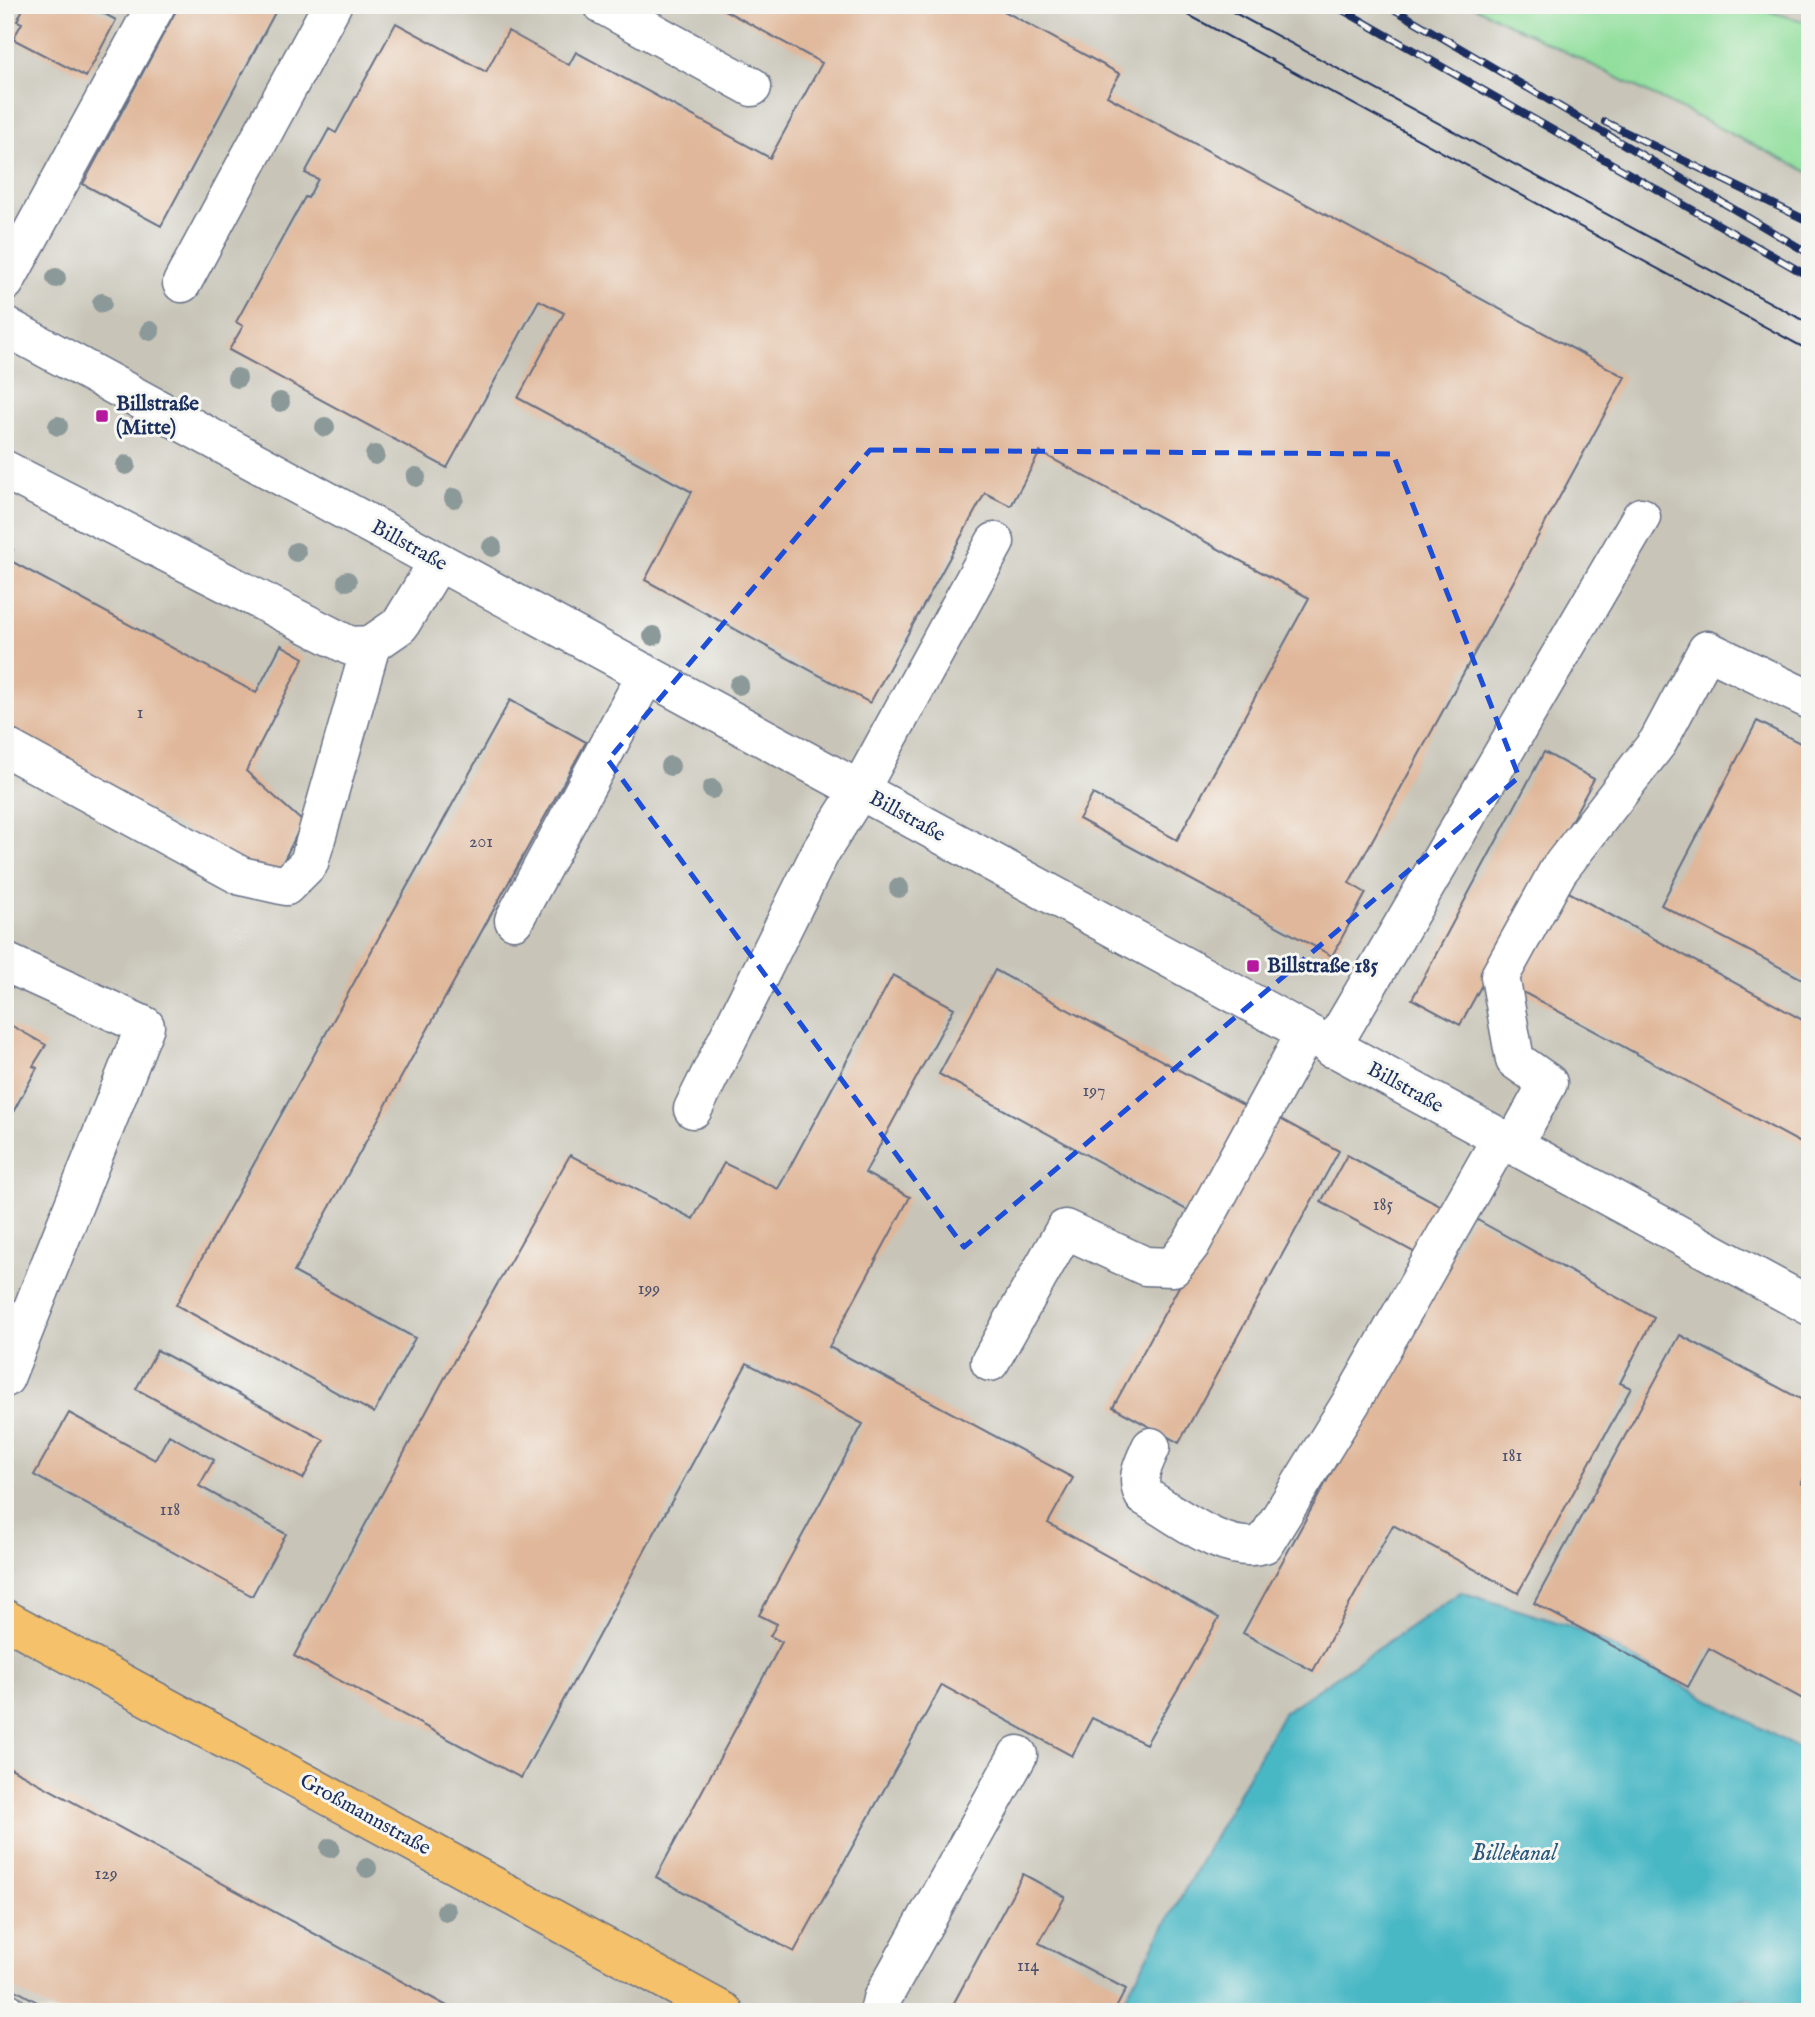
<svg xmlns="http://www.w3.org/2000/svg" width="1815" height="2017" viewBox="0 0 1815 2017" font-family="'IM FELL English',serif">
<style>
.industrial{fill:#c8c4b8}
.green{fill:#92df9d;stroke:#56877e;stroke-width:2}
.water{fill:#4ab8c5;stroke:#327492;stroke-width:2}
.building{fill:#e0b79a}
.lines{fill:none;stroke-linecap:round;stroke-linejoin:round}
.minor-casing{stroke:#666f85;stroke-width:41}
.major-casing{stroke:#666f85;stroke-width:41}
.minor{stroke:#fff;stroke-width:38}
.major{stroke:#f5c16b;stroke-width:38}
.tram{stroke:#1b2f5e;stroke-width:2}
.rail-casing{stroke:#1b2f5e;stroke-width:8}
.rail{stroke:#f6f6f2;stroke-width:5;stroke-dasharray:16;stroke-linecap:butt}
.tree{fill:#8c9999}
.marked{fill:none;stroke:#1d4ed8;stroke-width:5;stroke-dasharray:14 9;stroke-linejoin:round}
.poi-dot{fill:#b5179e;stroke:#f6f6f2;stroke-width:2.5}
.labels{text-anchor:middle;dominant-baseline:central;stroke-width:6;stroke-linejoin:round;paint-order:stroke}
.number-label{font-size:18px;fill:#4c516d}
.poi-label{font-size:21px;font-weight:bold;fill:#1b2f5e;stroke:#f6f6f2;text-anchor:start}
.street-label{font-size:21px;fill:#1b2f5e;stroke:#f6f6f2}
.water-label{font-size:23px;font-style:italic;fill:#29587d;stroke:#f6f6f2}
</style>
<rect width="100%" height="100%" fill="#f6f6f2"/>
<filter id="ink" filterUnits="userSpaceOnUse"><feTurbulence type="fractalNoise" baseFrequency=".0143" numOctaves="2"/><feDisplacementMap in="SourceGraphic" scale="14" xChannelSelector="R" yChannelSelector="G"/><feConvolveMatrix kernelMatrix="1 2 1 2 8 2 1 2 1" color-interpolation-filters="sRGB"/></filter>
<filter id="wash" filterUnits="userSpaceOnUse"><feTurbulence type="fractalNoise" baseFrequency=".00686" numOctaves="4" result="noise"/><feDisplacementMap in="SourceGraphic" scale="28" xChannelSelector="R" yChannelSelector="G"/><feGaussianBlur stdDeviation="1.57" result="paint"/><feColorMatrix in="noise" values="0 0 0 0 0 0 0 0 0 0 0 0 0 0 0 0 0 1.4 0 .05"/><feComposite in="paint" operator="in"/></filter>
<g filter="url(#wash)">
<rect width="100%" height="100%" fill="#f1e5cd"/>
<!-- industrial -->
<path class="industrial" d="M5 5H1810V1755L1582 1630 1283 1713 1117 2012H5Z
M1748 1998 1773 2012H1683Z"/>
<!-- green -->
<path class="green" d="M1471 5H1746L1810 23V173Z"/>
<!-- water -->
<path class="water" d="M1461 1592 1582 1630 1810 1755V2012H1773L1748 1998 1683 2012H1117L1283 1713Z"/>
<g id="blocks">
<!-- building -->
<path class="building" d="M25 5H88L116 20 86 77 13 39 22 23 17 21Z
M179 5H279L161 226 83 184Z
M715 5H993L1120 74 1107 96 1625 377 1349 883 1366 893 1332 956 1079 819 1093 794 1177 840 1309 598 1040 452 1011 506 985 493 870 703 645 580 692 492 518 398 564 313 539 300 447 468 229 350 243 326 236 322 305 197 308 198 318 179 305 173 329 129 336 133 396 23 486 72 508 31 569 65 576 52 770 158 822 63Z
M5 546 13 550 9 560 256 693 281 645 304 658 246 771 303 822 275 878 5 733Z
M510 700 586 742 294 1272 415 1338 374 1413 176 1305Z
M1757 721 1810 748V983L1661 905Z
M1544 752 1594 779 1460 1025 1412 999Z
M1563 889 1810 1024V1148L1510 985Z
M995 970 1249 1108 1192 1213 939 1074Z
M893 975 954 1008 865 1173 910 1197 829 1347 1073 1478 1048 1523 1219 1618 1146 1744 1092 1718 1072 1756 942 1685 794 1952 656 1877 782 1642 770 1636 777 1624 759 1615 863 1424 747 1363 521 1778 294 1656 455 1359 570 1155 693 1219 724 1163 778 1189Z
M5 1022 46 1045 33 1066 37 1068 5 1127Z
M1273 1115 1339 1151 1179 1443 1113 1407Z
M1347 1155 1445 1208 1419 1255 1321 1202Z
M1472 1217 1654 1318 1620 1383 1631 1388 1518 1593 1393 1525 1313 1671 1243 1633Z
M1680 1335 1810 1404V1467L1801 1483 1810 1488V1703L1709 1648 1688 1687 1534 1603Z
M157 1350 324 1440 303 1479 136 1389Z
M69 1413 155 1460 169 1435 214 1460 199 1486 286 1534 252 1596 34 1475Z
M5 1765 458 2012H55L5 1984Z
M1023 1874 1065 1897 1039 1943 1126 1989 1114 2012H949Z"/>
</g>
</g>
<g filter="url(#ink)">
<use href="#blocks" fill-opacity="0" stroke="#666f85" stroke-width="2"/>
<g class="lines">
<defs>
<path id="minor" d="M603 5 752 87
M5 282 156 5
M182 283 332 5
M5 326 1810 1306
M5 470 350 646 371 645 400 625 438 562
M5 747 241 876 286 886 309 863 371 645
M514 920 646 675
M5 962 145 1026 5 1378
M1331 1048 1641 517
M693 1109 821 851 859 791 995 542
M1513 1146 1548 1083 1515 1060 1500 976 1558 871 1658 742 1707 650 1810 700
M990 1362 1065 1229 1145 1266 1173 1267 1191 1244 1305 1034
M1151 1447C1143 1465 1135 1478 1144 1496 1177 1515 1226 1556 1264 1544L1352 1401 1500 1140
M5 2011 7 2012
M879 2012 882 1999 1018 1755"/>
<path id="major" d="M5 1619 724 2012"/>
</defs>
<!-- minor casing -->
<use href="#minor" class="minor-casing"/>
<!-- major casing -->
<use href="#major" class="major-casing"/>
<!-- minor -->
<use href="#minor" class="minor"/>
<!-- major -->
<use href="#major" class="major"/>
<!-- tram -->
<path class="tram" d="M1170 5 1810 351
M1220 5 1810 324"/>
<defs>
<path id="rail" d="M1334 5 1810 277
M1387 5 1810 254
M1605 122 1810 222"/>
</defs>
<!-- rail casing -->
<use href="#rail" class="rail-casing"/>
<!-- rail -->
<use href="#rail" class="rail"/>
</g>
<!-- trees -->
<g class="tree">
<circle cx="56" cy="278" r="10"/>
<circle cx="102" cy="303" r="10"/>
<circle cx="150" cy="331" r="10"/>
<circle cx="237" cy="378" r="10"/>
<circle cx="280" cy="402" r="10"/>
<circle cx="58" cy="426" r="10"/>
<circle cx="325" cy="427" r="10"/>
<circle cx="375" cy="455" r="10"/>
<circle cx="126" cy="465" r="10"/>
<circle cx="416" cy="477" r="10"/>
<circle cx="454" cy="498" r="10"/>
<circle cx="492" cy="547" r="10"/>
<circle cx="296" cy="552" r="10"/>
<circle cx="347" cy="581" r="10"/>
<circle cx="653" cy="636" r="10"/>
<circle cx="739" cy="685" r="10"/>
<circle cx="670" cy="766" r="10"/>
<circle cx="712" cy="789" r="10"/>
<circle cx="899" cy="888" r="10"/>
<circle cx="330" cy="1848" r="10"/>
<circle cx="367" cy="1868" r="10"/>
<circle cx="446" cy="1911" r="10"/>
</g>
</g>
<!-- marked area -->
<path class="marked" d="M870 450 1393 454 1519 777 964 1247 608 760Z"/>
<!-- markers -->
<g class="poi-dot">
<rect x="95" y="409" width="14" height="14" rx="3.5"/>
<rect x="1246" y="959" width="14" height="14" rx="3.5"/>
</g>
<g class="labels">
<!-- number labels -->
<g class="number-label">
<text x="140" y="713">1</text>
<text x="481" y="842">201</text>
<text x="1094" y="1091">197</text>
<text x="1383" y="1205">185</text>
<text x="649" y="1289">199</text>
<text x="1512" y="1456">181</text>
<text x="170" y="1510">118</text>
<text x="106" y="1874">129</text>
<text x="1028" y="1966">114</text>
</g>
<!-- poi labels -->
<g class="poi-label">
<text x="116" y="404">Billstraße<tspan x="116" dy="24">(Mitte)</tspan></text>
<text x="1267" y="966">Billstraße 185</text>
</g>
<!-- street labels -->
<g class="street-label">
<text transform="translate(409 546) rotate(29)">Billstraße</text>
<text transform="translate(907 817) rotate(29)">Billstraße</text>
<text transform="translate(1405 1088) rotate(29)">Billstraße</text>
<text transform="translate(365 1815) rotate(29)">Großmannstraße</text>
</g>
<!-- water labels -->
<g class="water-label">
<text x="1514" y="1853">Billekanal</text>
</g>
</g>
<!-- margin -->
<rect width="1815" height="2017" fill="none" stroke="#f6f6f2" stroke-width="28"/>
</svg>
